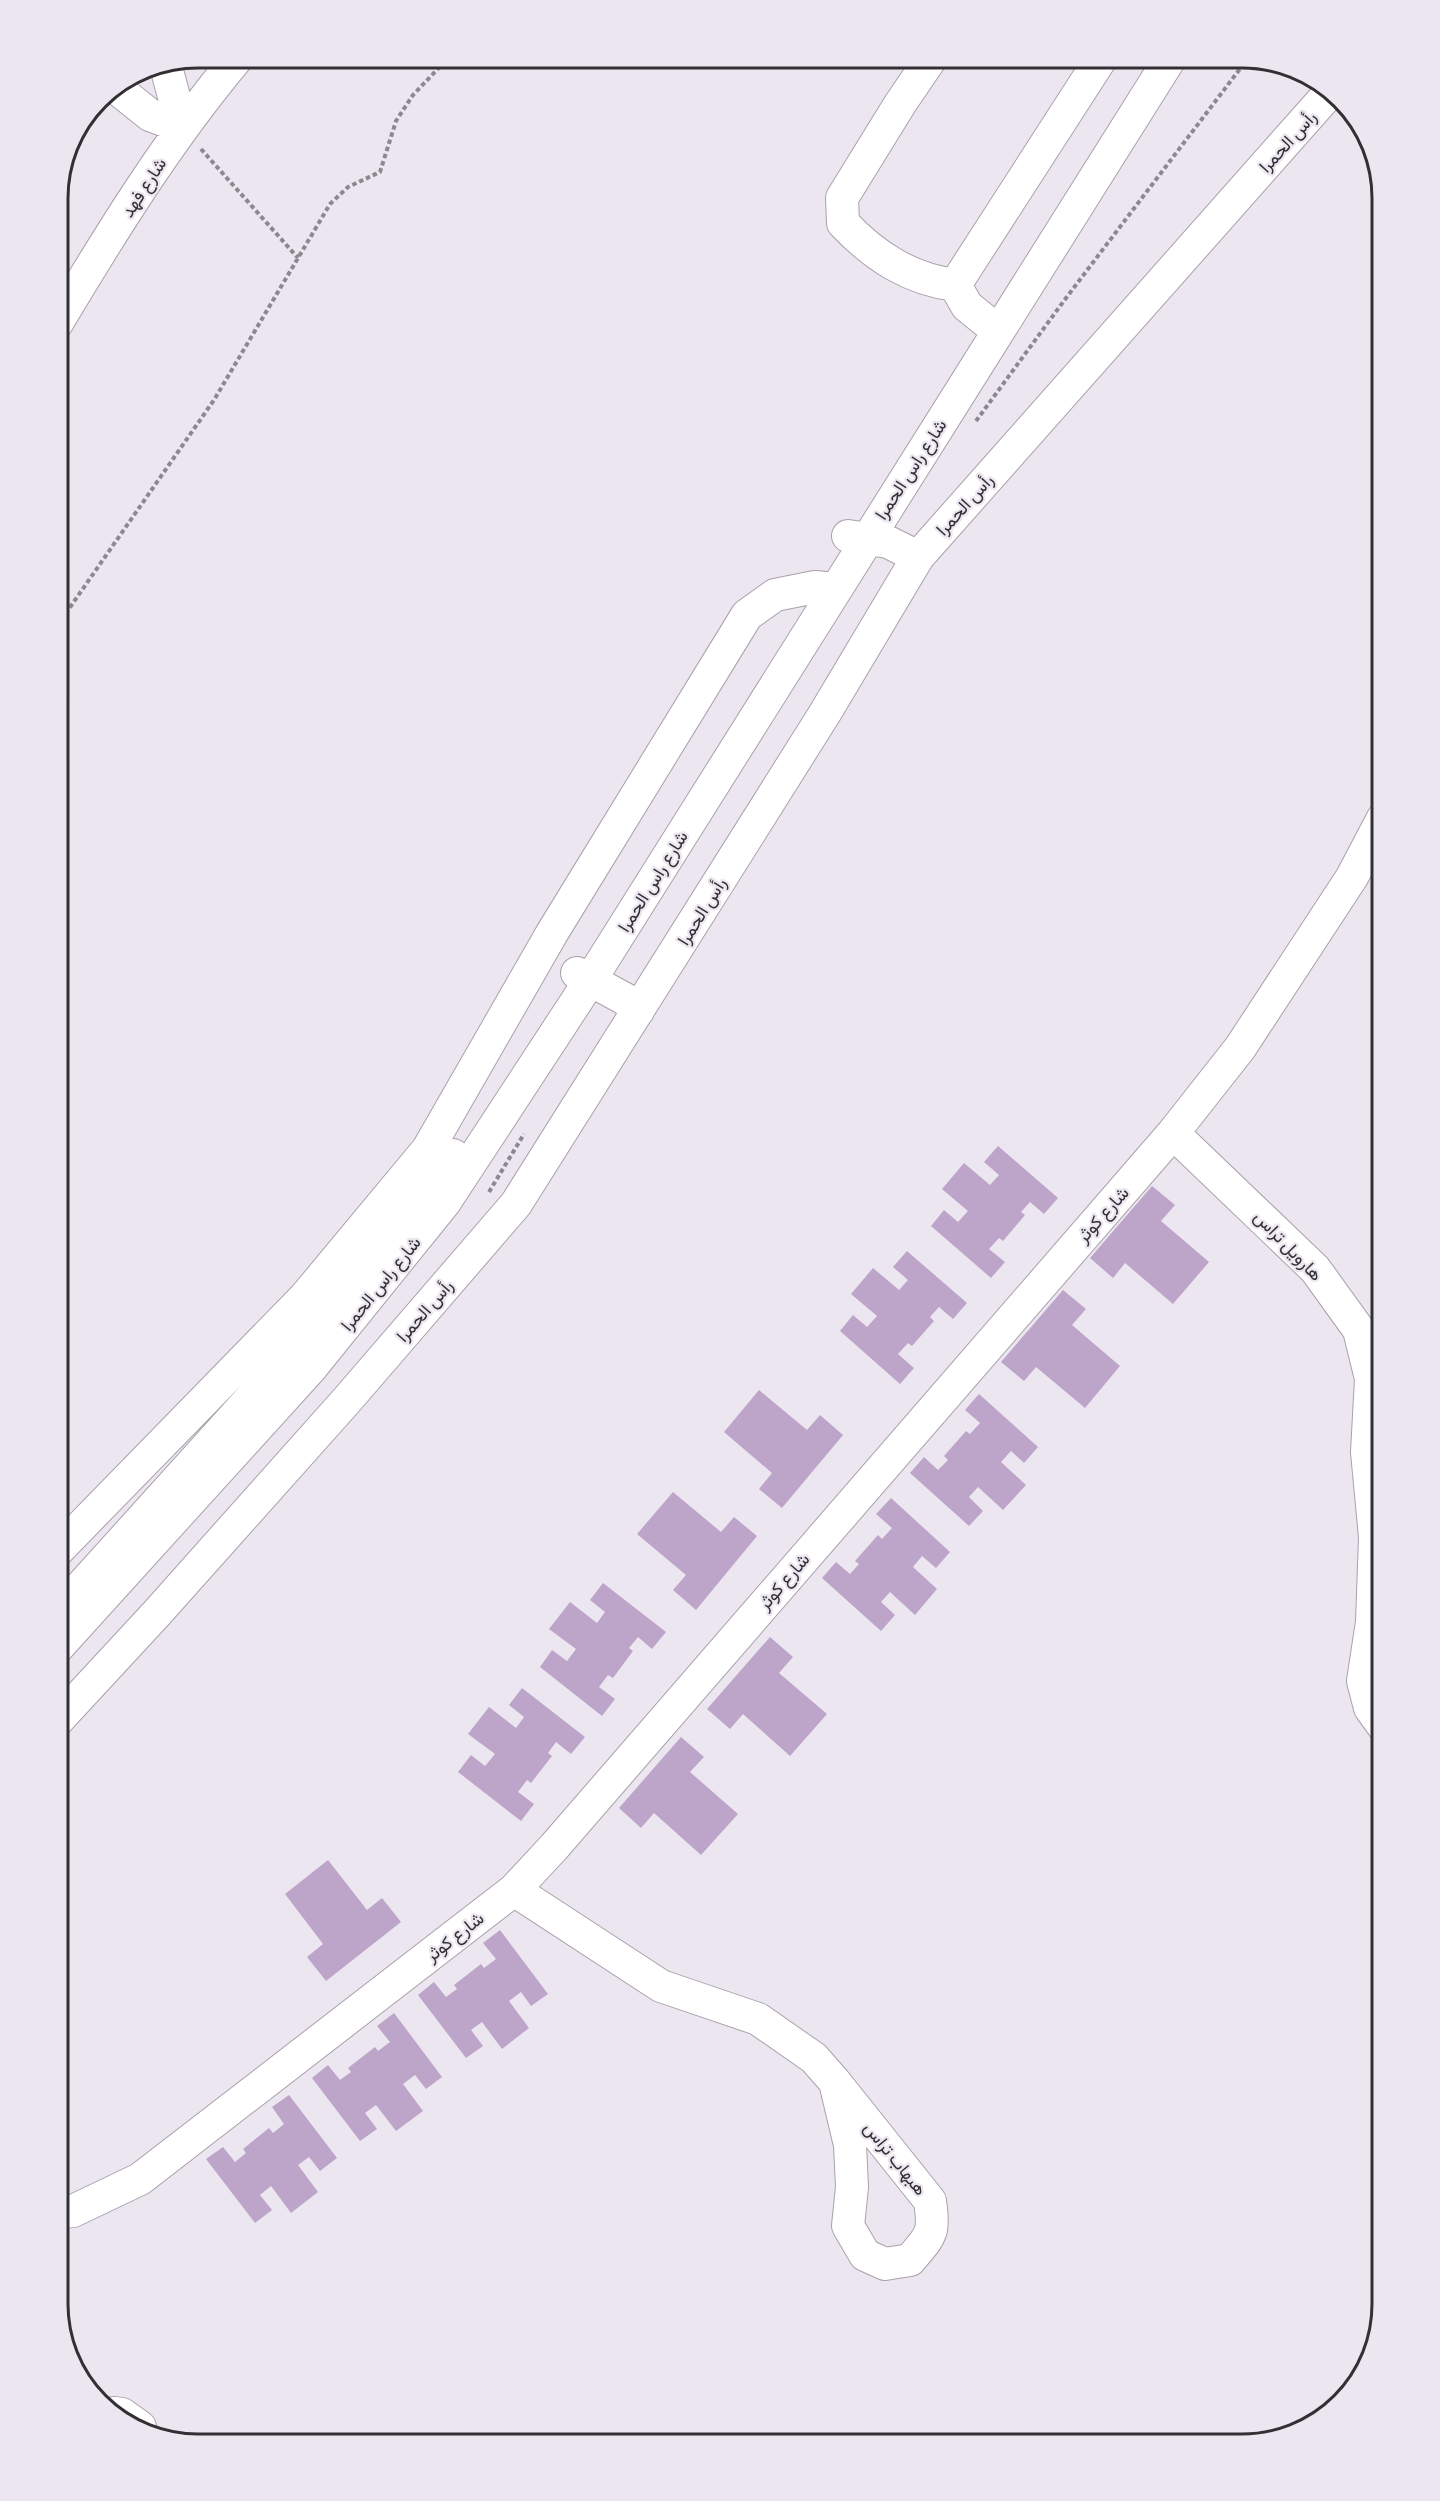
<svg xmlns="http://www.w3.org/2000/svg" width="1440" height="2501" viewBox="0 0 1440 2501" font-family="Commissioner,Vazirmatn,sans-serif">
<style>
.building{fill:#bda5c9}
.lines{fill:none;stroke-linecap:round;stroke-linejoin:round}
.minor-casing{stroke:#a8a1ab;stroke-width:34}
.path{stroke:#8c888f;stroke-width:4;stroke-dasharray:4.5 3;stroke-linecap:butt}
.minor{stroke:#fff;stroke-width:32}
.labels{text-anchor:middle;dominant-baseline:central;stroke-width:4.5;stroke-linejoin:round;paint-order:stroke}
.street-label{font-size:18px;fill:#323034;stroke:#ece6f0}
.rim{fill:none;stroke:#323034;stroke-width:3}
</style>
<rect width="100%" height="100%" fill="#ece6f0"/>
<!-- building -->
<path class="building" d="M998 1146 1058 1198 1044 1214 1030 1202 1021 1212 1025 1215 1003 1241 999 1238 989 1249 1005 1262 991 1278 931 1226 944 1210 958 1222 968 1211 942 1189 964 1163 990 1185 999 1175 984 1162Z
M1152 1186 1175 1205 1161 1221 1209 1262 1173 1304 1125 1263 1113 1278 1090 1258Z
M907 1251 967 1303 953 1319 939 1307 930 1317 934 1321 912 1346 908 1343 898 1354 914 1368 900 1384 840 1331 853 1315 867 1327 877 1316 851 1294 873 1268 899 1290 908 1280 893 1267Z
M1063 1290 1086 1309 1072 1325 1120 1366 1085 1408 1036 1367 1024 1381 1001 1362Z
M759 1390 807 1430 820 1415 843 1435 782 1508 759 1489 772 1473 724 1432Z
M979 1394 1038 1447 1024 1463 1011 1451 1001 1462 1026 1485 1003 1510 978 1487 969 1497 983 1511 969 1526 910 1473 924 1457 938 1470 948 1460 944 1456 966 1431 970 1434 980 1423 965 1410Z
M673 1492 721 1532 734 1517 757 1536 696 1610 673 1590 686 1575 637 1534Z
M891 1498 950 1552 936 1568 922 1556 913 1567 937 1589 915 1615 890 1592 881 1602 895 1615 881 1631 822 1578 836 1562 850 1574 859 1564 855 1561 878 1535 882 1539 892 1528 876 1514Z
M603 1583 666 1632 652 1649 638 1637 629 1648 633 1651 613 1678 608 1675 599 1687 615 1699 602 1716 540 1667 552 1650 567 1661 576 1649 549 1629 570 1602 597 1623 605 1612 590 1600Z
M770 1637 793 1657 779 1673 827 1714 790 1756 743 1714 730 1729 707 1709Z
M522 1688 585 1737 571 1754 556 1742 548 1753 552 1756 531 1783 527 1780 518 1792 534 1804 521 1821 458 1772 471 1755 485 1766 495 1754 468 1734 489 1707 516 1728 524 1717 509 1705Z
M681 1737 704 1757 690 1772 738 1814 701 1855 654 1813 641 1828 619 1808Z
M328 1860 367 1910 382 1898 401 1922 326 1981 307 1957 323 1944 285 1894Z
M500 1930 548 1994 531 2006 521 1992 509 2001 529 2028 502 2049 482 2022 471 2030 483 2046 466 2058 418 1995 434 1982 446 1997 457 1989 454 1985 481 1964 484 1968 496 1959 483 1943Z
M394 2013 442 2077 426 2089 415 2075 403 2084 423 2111 396 2131 376 2105 365 2113 377 2129 360 2141 312 2078 328 2065 340 2080 351 2072 348 2068 375 2047 378 2051 390 2042 377 2026Z
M289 2095 337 2158 320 2171 309 2157 298 2165 318 2192 291 2213 271 2186 260 2195 272 2210 255 2223 206 2159 223 2147 235 2162 246 2153 243 2149 269 2128 273 2133 284 2124 272 2107Z"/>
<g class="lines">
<defs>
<path id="minor" d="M932 57 900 104 842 198 843 223C875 257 910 279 955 285
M165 63 182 127
M115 87 150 115 182 127
M955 285 1102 57
M955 285 967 306 998 331
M57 323C112 231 169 139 238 57
M848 536 888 542 918 557
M577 973 625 999 638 1011
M1173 1133 1315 1269 1359 1330 1371 1379 1367 1452 1375 1537 1372 1622 1363 1681 1370 1708 1383 1726
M57 1551 305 1297 428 1149 552 933 747 615 775 595 815 587 835 589
M57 1613 290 1355 421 1197 453 1155
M57 1648 311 1368 445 1202 591 979 1171 57
M57 1721 157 1613 347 1400 516 1204 825 713 918 557 1330 92
M514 1890 661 1986 758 2019 814 2058 835 2082 850 2145 852 2187 848 2226 865 2255 885 2264 910 2260C931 2235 935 2234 930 2201L835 2082
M57 2213 73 2211 140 2179 514 1890 554 1847 1173 1133 1240 1048 1352 877 1383 818
M114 2413 122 2414 140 2427"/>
</defs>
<!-- minor casing -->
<use href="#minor" class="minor-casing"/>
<!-- path -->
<path class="path" d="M201 149 298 258
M976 421 1066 298 1249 57
M57 626 214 400 330 204 348 187 380 172 396 121 413 95 449 57
M489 1192 524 1134"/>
<!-- minor -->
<use href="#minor" class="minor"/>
</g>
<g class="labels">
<!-- street labels -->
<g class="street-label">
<text transform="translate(1287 141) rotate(-48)">رأس الحمرا</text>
<text transform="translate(143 187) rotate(-57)">شارع فهد</text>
<text transform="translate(910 469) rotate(-57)">شارع راس الحمرا</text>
<text transform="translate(964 504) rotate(-48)">رأس الحمرا</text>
<text transform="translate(652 881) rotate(-58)">شارع راس الحمرا</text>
<text transform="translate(701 911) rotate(-58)">رأس الحمرا</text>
<text transform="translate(1102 1214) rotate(-48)">شارع كوثر</text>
<text transform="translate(1289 1245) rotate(46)">هارويل تراس</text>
<text transform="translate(380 1283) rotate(-51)">شارع راس الحمرا</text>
<text transform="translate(424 1310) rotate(-49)">رأس الحمرا</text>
<text transform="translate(783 1581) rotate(-49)">شارع كوثر</text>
<text transform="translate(454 1936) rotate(-38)">شارع كوثر</text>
<text transform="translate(896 2158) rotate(51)">هبهاب تراس</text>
</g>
</g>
<!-- crop -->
<path d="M0 0H1440V2501H0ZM198 68H1242A130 130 0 0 1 1372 198V2304A130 130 0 0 1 1242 2434H198A130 130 0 0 1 68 2304V198A130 130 0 0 1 198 68Z" fill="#ece6f0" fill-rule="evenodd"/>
<path class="rim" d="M198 68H1242A130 130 0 0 1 1372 198V2304A130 130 0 0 1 1242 2434H198A130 130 0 0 1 68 2304V198A130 130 0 0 1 198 68Z"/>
</svg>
